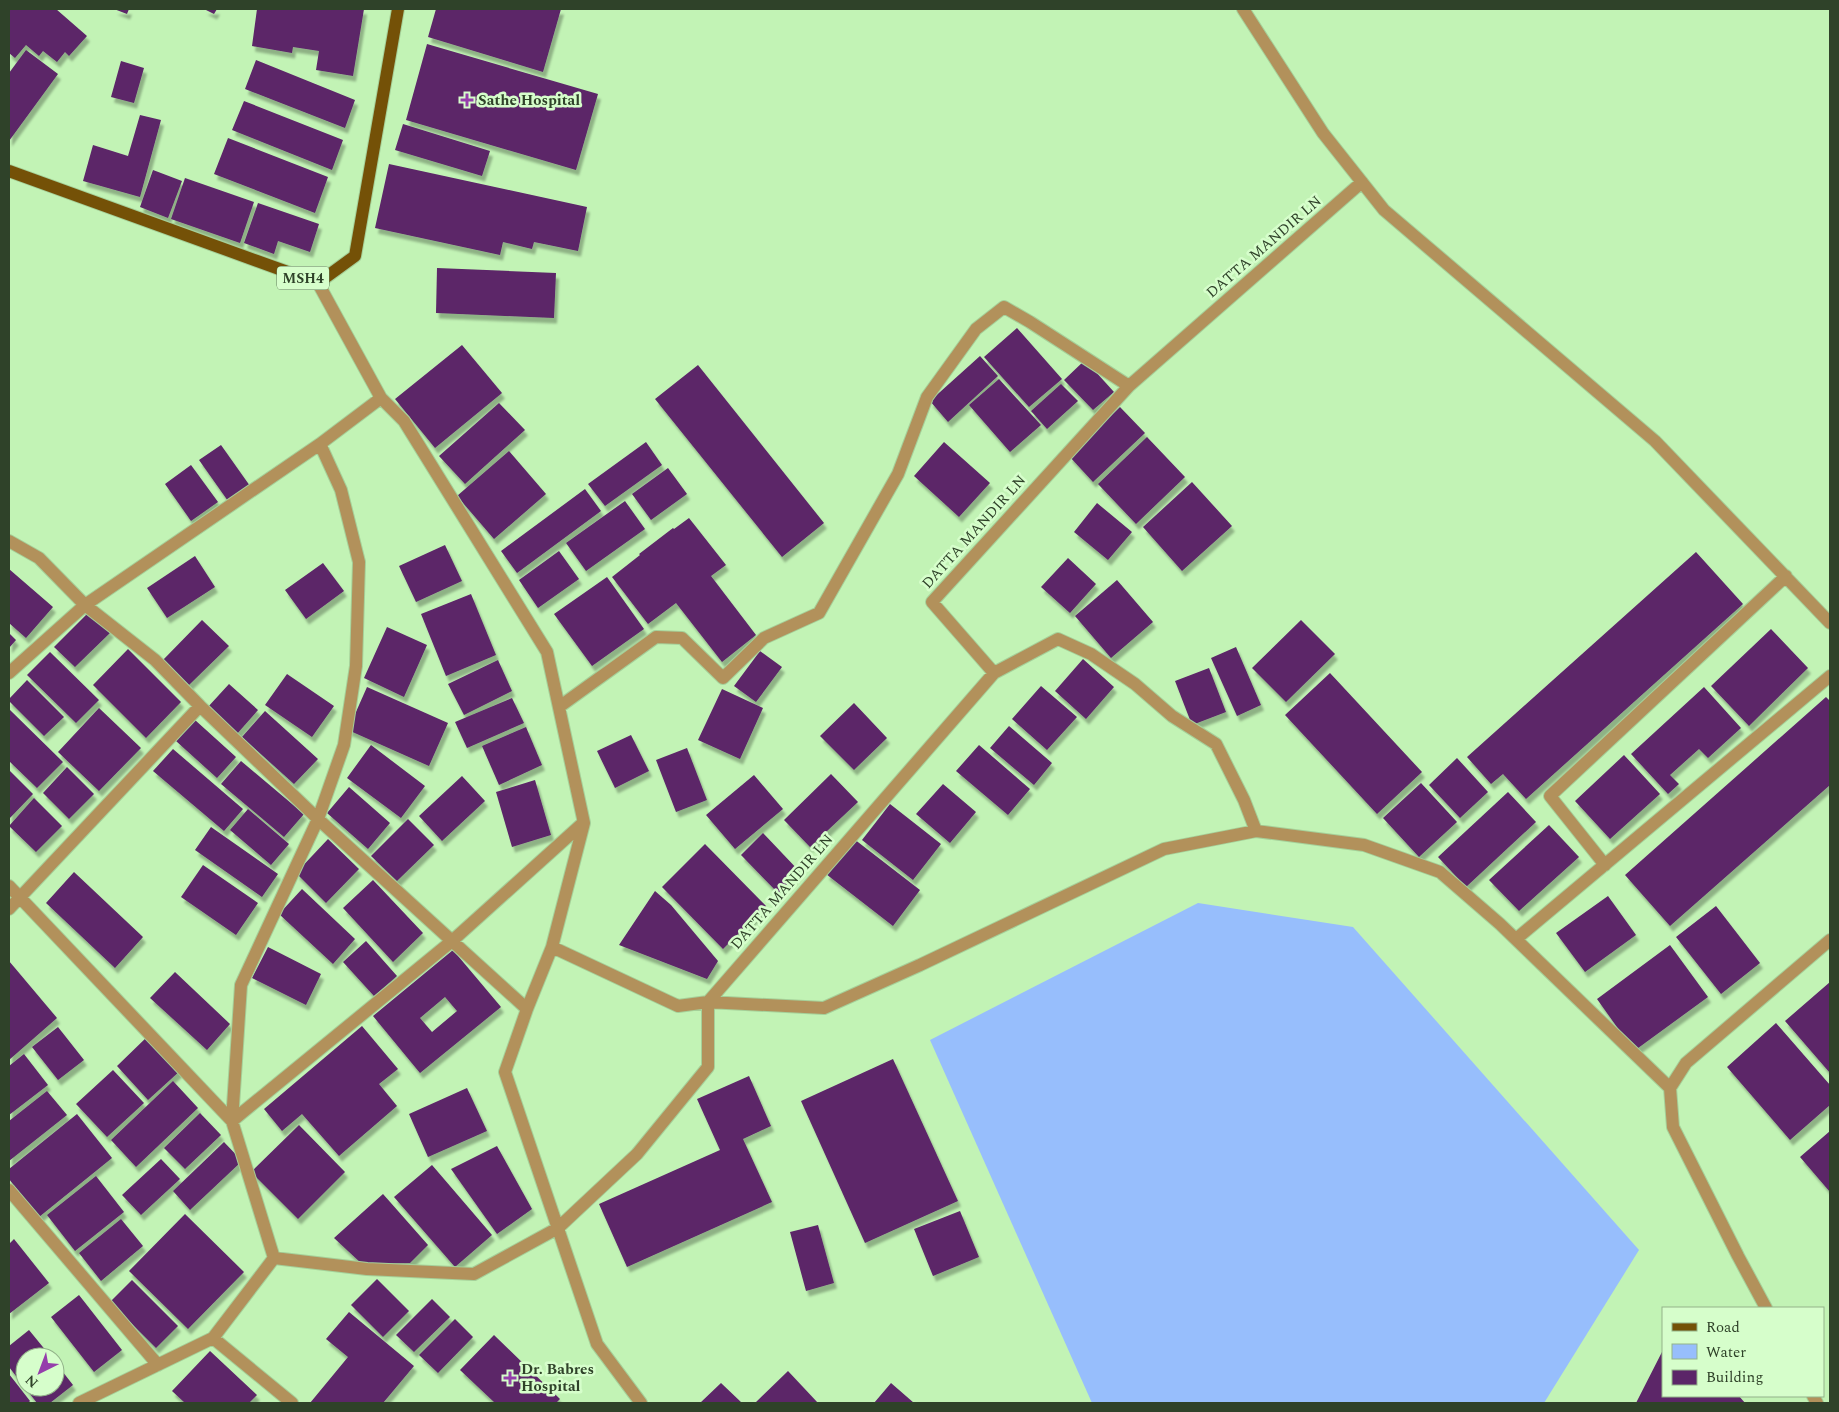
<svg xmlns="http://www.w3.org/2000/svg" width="1839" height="1412" viewBox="0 0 1839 1412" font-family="Spectral,serif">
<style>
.water{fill:#97befc}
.building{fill:#5b2568;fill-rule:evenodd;filter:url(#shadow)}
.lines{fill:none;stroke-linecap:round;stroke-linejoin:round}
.minor-casing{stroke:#a5d099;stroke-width:14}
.major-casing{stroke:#a5d099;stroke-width:14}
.minor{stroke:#b2915b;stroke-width:12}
.major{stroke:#745107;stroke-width:12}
.poi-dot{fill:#953eab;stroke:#d6fecb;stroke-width:2}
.labels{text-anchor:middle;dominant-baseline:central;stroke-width:5;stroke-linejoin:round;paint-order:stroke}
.shield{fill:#d6fecb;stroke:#617a5a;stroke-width:1}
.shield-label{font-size:14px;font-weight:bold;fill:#2f4229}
.poi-label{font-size:15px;font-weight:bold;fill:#2f4229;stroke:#d6fecb;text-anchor:start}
.street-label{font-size:15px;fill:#2f4229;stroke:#d6fecb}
</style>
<defs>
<filter id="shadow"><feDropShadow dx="3" dy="5.5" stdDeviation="1" flood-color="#0004"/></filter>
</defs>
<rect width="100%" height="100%" fill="#c2f3b5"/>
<!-- water -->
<path class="water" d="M1198 903 1353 927 1639 1250 1544 1403H1092L930 1040Z"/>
<!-- building -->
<path class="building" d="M9 9H56L87 36 69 56 65 52 57 62 43 51 39 56 26 45 15 58 9 53Z
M114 9H129L127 14Z
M204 9H217L214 14Z
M257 9H364L353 76 316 70 319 51 293 47 292 53 252 46Z
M436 9H561L543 72 428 37Z
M427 44 598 94 576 170 406 120Z
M26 50 58 74 9 141V73Z
M256 60 355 100 345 128 245 89Z
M121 61 144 68 134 103 111 97Z
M244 101 343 140 332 170 232 130Z
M140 115 161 120 140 197 83 181 93 145 128 156Z
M403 124 490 151 482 176 395 150Z
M228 138 328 177 315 213 214 174Z
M389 164 587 207 578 251 534 242 532 249 503 242 500 255 375 228Z
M153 170 182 181 168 218 140 207Z
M185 178 254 202 240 243 171 219Z
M258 203 319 224 310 252 278 241 274 254 244 243Z
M437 268 556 273 554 318 436 313Z
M1017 328 1062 379 1029 407 984 357Z
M462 345 502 393 435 448 395 399Z
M980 356 998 376 948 422 930 401Z
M1085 360 1114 392 1093 410 1064 380Z
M698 365 824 523 782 557 655 399Z
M999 379 1041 425 1010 452 969 405Z
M1061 384 1078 401 1047 429 1031 411Z
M499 403 525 430 465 484 439 456Z
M1120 407 1145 433 1093 482 1069 456Z
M1147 437 1185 477 1136 524 1098 484Z
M646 442 662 465 605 506 588 484Z
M944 442 990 483 959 517 914 476Z
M221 445 250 486 228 501 199 460Z
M509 451 546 494 494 539 457 496Z
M191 465 218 502 191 521 165 484Z
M668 468 687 494 651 520 632 494Z
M1192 482 1232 526 1182 571 1143 527Z
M585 489 601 511 517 573 501 551Z
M625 501 645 529 586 571 566 543Z
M1097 503 1132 532 1108 560 1074 532Z
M689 518 726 565 711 576 756 635 722 662 676 603 648 624 612 577 640 555 639 554 673 528 674 529Z
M445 545 462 581 416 602 399 566Z
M559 551 579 579 538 608 519 580Z
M1696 552 1743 604 1526 799 1503 774 1491 784 1467 757Z
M195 556 215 587 167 618 147 588Z
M1068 558 1096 584 1070 613 1041 587Z
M323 563 344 591 306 619 285 590Z
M9 569 53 607 26 638 9 623Z
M607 577 644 629 592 666 554 614Z
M1117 580 1153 622 1111 658 1075 616Z
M471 594 496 655 446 676 421 614Z
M90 611 111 632 75 667 54 647Z
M202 620 229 646 189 685 163 660Z
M1301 620 1335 654 1286 702 1252 668Z
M387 627 427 645 404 697 364 678Z
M1771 629 1808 668 1749 726 1711 686Z
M9 633 16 640 9 648Z
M1236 647 1261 705 1237 716 1211 658Z
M128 649 181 702 146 738 93 685Z
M760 651 782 667 756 702 734 686Z
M50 652 99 700 76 723 27 675Z
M1083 659 1114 687 1086 719 1055 691Z
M498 660 512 691 464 715 448 684Z
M1209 668 1226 712 1192 725 1175 681Z
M1330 673 1422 772 1377 814 1285 715Z
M287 674 334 706 312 737 265 705Z
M27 680 64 717 44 736 9 701V699Z
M229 684 258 710 236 735 207 708Z
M1041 686 1077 717 1047 750 1012 719Z
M367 687 448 723 429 766 348 730Z
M1704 687 1741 728 1708 758 1699 749 1670 775 1679 784 1668 794 1631 754Z
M722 689 763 708 740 759 698 740Z
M1826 697 1830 701V785L1670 926 1625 875Z
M512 698 524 723 467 748 455 722Z
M854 703 887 738 854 770 820 736Z
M99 708 141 748 99 791 58 752Z
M9 709 63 762 37 788 9 761Z
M265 711 318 759 294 784 242 737Z
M195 720 236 757 217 778 176 741Z
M1009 726 1052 763 1034 785 990 748Z
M526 727 542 765 499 785 482 746Z
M631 735 649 771 615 788 597 751Z
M371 745 425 786 401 818 347 778Z
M979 745 1030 789 1008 815 956 771Z
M687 748 707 800 676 812 656 760Z
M173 749 243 809 224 831 153 771Z
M1624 755 1660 794 1610 839 1575 801Z
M1457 758 1488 792 1460 818 1429 785Z
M241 761 304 814 284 837 221 784Z
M67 767 94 794 69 819 43 793Z
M9 770 33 794 9 819Z
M831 774 858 802 810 847 784 820Z
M754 775 783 809 735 849 706 815Z
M462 776 485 801 442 841 419 816Z
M535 780 551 835 512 847 496 792Z
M1421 783 1457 822 1419 857 1383 818Z
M943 784 976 812 950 843 916 814Z
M349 787 390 823 368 849 327 813Z
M1508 792 1536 822 1466 887 1438 857Z
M34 798 62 826 36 852 9 826Z
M890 804 941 844 913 880 862 840Z
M248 809 289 844 271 865 230 830Z
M408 819 434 845 397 881 371 856Z
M1549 825 1579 857 1519 911 1489 880Z
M211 827 278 874 262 897 195 850Z
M763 833 800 872 778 893 741 855Z
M328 839 359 869 326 903 296 873Z
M854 839 920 890 893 926 826 874Z
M705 844 766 906 723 949 662 887Z
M203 865 258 903 236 935 181 897Z
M74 872 143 937 115 968 46 903Z
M373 880 423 933 393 962 343 908Z
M302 889 355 939 333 964 279 914Z
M655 891 671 905 718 961 707 979 619 945Z
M1608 896 1636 935 1585 972 1556 933Z
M1716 906 1760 963 1721 994 1676 937Z
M366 941 397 976 374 996 343 962Z
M1670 945 1708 997 1634 1051 1597 999Z
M268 947 321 974 306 1005 252 978Z
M453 950 501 1007 420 1073 373 1016ZM445 997 457 1011 432 1032 420 1018Z
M9 961 57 1018 9 1060Z
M175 972 230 1024 207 1050 150 998Z
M1830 982V1073L1785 1021Z
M1776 1023 1830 1085V1105L1790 1140 1727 1067Z
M362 1026 398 1069 379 1084 397 1106 339 1156 302 1114 282 1131 264 1109Z
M58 1027 84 1060 58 1080 32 1047Z
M149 1035 181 1070 148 1100 117 1066Z
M24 1054 48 1085 9 1115V1066Z
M893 1059 958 1201 865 1243 801 1101Z
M113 1070 144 1103 107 1137 76 1104Z
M749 1076 771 1126 743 1139 772 1202 627 1267 599 1204 720 1150 697 1099Z
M173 1081 198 1108 136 1167 111 1140Z
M467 1088 487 1131 428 1157 409 1114Z
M47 1091 67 1115 9 1161V1121Z
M200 1113 221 1135 185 1169 164 1148Z
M77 1114 112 1158 39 1217 9 1179V1169Z
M299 1125 345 1172 298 1219 251 1172Z
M1830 1131V1192L1800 1157Z
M224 1142 242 1161 190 1210 173 1191Z
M497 1146 532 1209 497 1234 451 1169Z
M161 1159 180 1179 141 1215 122 1195Z
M432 1165 492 1235 455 1267 394 1197Z
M96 1176 124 1212 75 1251 47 1215Z
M383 1194 428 1245 410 1263 362 1264 334 1238Z
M960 1211 979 1257 933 1276 914 1229Z
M185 1214 244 1272 188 1329 129 1271Z
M121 1219 143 1246 101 1281 79 1253Z
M818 1225 834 1283 806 1291 790 1232Z
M14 1239 49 1283 9 1314V1244Z
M377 1279 409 1311 383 1337 351 1305Z
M132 1280 178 1326 156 1348 110 1302Z
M79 1295 122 1350 94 1372 51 1317Z
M432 1299 450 1317 414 1352 396 1335Z
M349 1312 414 1366 383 1403H310L348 1357 326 1339Z
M455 1319 473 1337 438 1373 419 1355Z
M29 1330 51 1357H25V1387H55V1362L73 1385 50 1403H37L9 1367V1346Z
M494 1335 560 1399 556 1403H495L460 1370Z
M1663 1350V1396H1739L1745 1403H1636Z
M210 1351 257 1395 249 1403H185L172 1391Z
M788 1371 818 1403H755Z
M9 1374 30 1401 28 1403H9Z
M721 1383 742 1403H700Z
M891 1383 914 1403H874Z"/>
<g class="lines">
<defs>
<path id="minor" d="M1243 9 1323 133 1384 210 1655 441 1830 623
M318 283 381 398 404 421 547 652 584 823 552 947 527 1009 505 1072 597 1344 641 1403
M320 444 341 490 359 562 356 666 344 745 318 819 452 941 583 823
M9 541 39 558 85 605 155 660 200 706 318 819 241 985 232 1121 274 1258 213 1338
M9 673 85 605 320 444 381 398
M994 673 1058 639 1091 654 1135 684 1172 716 1216 744 1244 800 1256 831
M559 707 656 637 682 638 723 678 764 638 819 613 898 474 927 397 976 329 1004 307 1030 322 1129 386
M1605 865 1550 796 1786 576
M9 886 232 1121 452 941 527 1009
M9 909 200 706
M1516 939 1830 676
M552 947 678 1006 708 1002 824 1008 920 965 1164 849 1256 831 1364 845 1440 872 1500 924 1670 1088
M9 1190 158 1365
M274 1258 367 1269 474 1274 558 1228 637 1154 708 1067V1002L994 673 932 602 1129 386 1362 182
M1766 1308 1738 1256 1673 1127 1670 1088 1686 1063 1830 940
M1813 1396 1817 1403
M79 1403 213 1338 292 1403"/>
<path id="major" d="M9 171 318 283 355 256 398 9"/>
</defs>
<!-- minor casing -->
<use href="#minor" class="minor-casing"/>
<!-- major casing -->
<use href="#major" class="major-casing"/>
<!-- minor -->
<use href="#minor" class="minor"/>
<!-- major -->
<use href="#major" class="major"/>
</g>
<!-- markers -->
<g class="poi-dot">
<path d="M464.5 92.5h5v5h5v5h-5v5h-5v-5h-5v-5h5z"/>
<path d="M507.5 1370.5h5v5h5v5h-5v5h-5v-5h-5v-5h5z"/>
</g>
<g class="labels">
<!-- shield labels -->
<rect class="shield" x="277" y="266.5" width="52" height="23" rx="4"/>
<g class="shield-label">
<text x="303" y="278">MSH4</text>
</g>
<!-- poi labels -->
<g class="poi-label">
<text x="478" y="100">Sathe Hospital</text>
<text x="521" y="1369">Dr. Babres<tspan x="521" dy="17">Hospital</tspan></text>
</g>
<!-- street labels -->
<g class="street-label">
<text transform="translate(1264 247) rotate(-41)">DATTA MANDIR LN</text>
<text transform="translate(974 532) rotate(-48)">DATTA MANDIR LN</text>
<text transform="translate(782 892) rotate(-49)">DATTA MANDIR LN</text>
</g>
</g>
<!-- border -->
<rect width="1839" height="1412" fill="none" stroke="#2f4229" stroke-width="20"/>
<!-- legend -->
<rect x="1662" y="1307" width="162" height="90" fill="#d6fecb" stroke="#93b38a"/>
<rect x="1672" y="1323" width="25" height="8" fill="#745107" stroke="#93b38a"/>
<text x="1706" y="1332" font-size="15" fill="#2f4229">Road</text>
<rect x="1672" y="1344" width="25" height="15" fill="#97befc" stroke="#93b38a"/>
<text x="1706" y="1357" font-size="15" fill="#2f4229">Water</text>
<rect x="1672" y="1370" width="25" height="15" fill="#5b2568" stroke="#93b38a"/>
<text x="1706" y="1382" font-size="15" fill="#2f4229">Building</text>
<!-- north arrow -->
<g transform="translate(40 1372) rotate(222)"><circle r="24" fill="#d6fecb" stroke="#93b38a"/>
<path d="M0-4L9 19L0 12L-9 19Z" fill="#953eab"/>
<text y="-8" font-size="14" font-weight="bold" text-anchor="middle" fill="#2f4229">N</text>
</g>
</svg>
